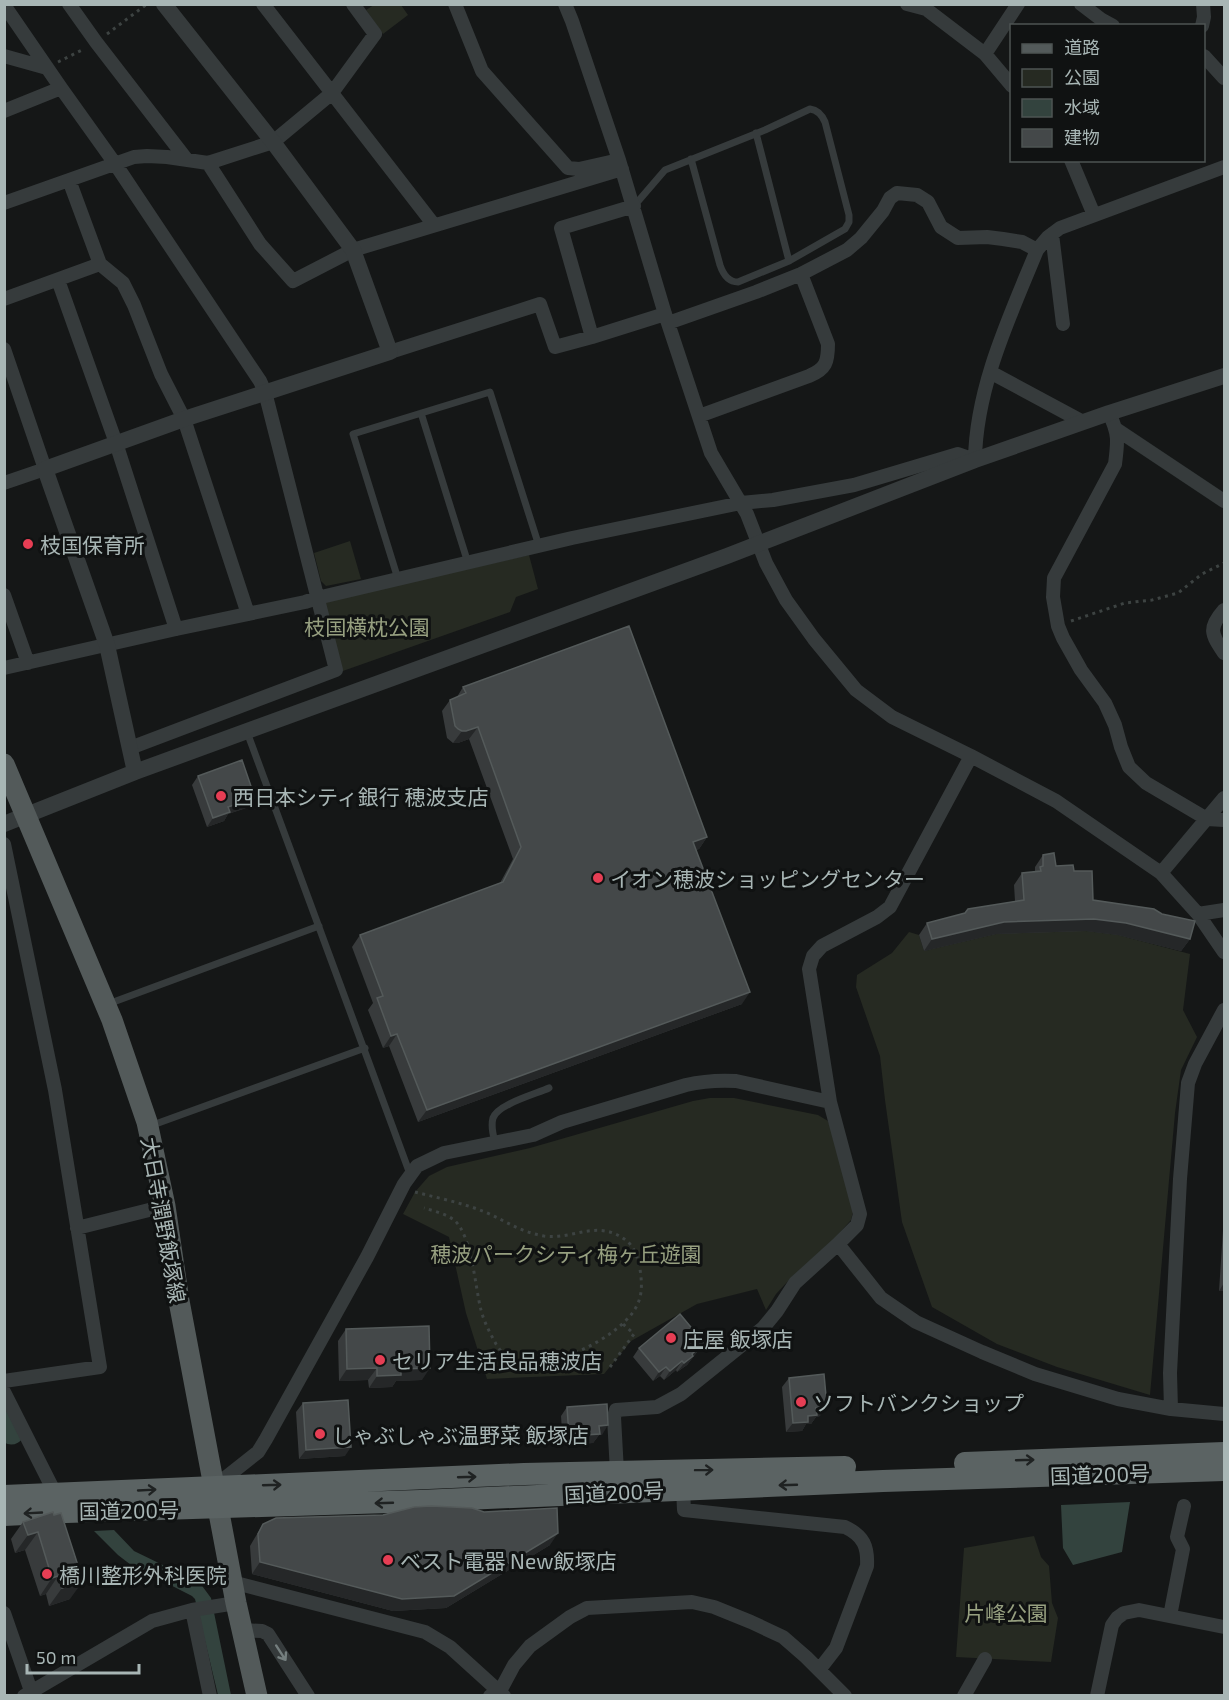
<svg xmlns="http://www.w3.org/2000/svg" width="1229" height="1700" viewBox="0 0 1229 1700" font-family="'Exo 2','Noto Sans JP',sans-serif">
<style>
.green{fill:#262a22}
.water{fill:#33433e}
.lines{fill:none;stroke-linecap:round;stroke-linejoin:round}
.river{stroke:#33433e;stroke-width:27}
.path{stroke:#3d4342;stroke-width:3;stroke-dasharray:3 4.5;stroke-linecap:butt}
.service{stroke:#363b3c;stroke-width:7}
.minor{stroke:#363b3c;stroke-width:14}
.tertiary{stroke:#363b3c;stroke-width:16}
.primary{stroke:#535a5a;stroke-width:21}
.trunk{stroke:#5b6363;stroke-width:22}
.wall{fill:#383b3c}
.shaded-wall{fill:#252728}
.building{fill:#444849;stroke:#545a5a;stroke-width:1.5}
.oneway{stroke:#1f2222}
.oneway2{stroke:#757f7f}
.poi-dot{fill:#e63e54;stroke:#101212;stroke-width:2}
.labels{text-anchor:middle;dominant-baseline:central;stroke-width:6;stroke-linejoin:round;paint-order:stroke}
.poi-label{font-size:21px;fill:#a8b6b5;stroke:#101212;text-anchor:start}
.park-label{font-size:21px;fill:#97a080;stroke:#101212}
.street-label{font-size:21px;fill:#a8b6b5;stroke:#101212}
</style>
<rect width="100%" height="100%" fill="#151717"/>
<!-- green -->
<path class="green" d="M374 5H401L408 15 383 34 366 10Z
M350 541 361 579 326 586 321 581 314 553Z
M529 555 538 589 516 597 510 612 340 672 324 602Z
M1049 931H1086L1118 935 1190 954 1183 1010 1197 1037 1181 1070 1175 1113 1150 1395 1057 1367 997 1344 932 1307 902 1222 885 1100 880 1056 856 987 857 975 892 953 909 932 919 935 924 951 996 934Z
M710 1098H734L818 1115 828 1121 833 1135 853 1212 851 1220 835 1238 791 1278 776 1294 766 1310 757 1289 697 1304 631 1341 604 1374 487 1379 466 1313 449 1237 403 1214 415 1192 429 1176 447 1167 530 1148 693 1101Z
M1034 1536 1041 1557 1049 1566 1052 1603 1058 1618 1051 1662 956 1657 964 1548Z"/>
<!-- water -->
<path class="water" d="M1130 1502 1122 1552 1073 1565 1063 1548 1061 1505Z
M114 1530 134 1551 200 1583 211 1598 231 1695H218L195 1599 192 1596 131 1565 118 1555 94 1531Z"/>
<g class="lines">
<!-- river -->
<path class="river" d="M4 1419 11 1431"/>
<!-- path -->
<path class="path" d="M107 34 147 4
M58 62 84 49
M1071 621 1125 603 1152 600 1178 593 1202 574 1224 563
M415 1192C438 1198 463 1203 485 1212 506 1221 520 1232 544 1236 575 1240 597 1218 627 1241 635 1248 638 1259 640 1269 642 1283 643 1296 635 1309 618 1338 549 1372 516 1361 506 1358 501 1352 496 1344 490 1333 484 1322 481 1310 475 1287 472 1235 454 1220 446 1214 434 1211 424 1208
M610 1367 634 1334 623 1324"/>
<!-- service -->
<path class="service" d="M756 133 789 261
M634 206 665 170 765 130 810 109C818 110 822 115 825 122L849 215V222L845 229 789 261 738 282C728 282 723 274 720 265L691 159
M421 413 468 563
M398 579 353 434 490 392 539 546
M247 732 410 1174
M108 1004 319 926
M150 1126 365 1048
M495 1142C493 1135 491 1125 493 1118 498 1104 536 1094 549 1088"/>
<!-- minor -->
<path class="minor" d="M69 4 96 42 187 160
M263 4 434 225
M455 4 482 71 568 168 579 169 619 160
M565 4 572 21 619 160 665 314 711 453 747 514 766 563 786 600 814 639 856 690 892 717 971 756 1056 801 1161 873 1198 914 1224 952
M907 4 926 9 985 54 1012 86
M1081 4 1102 20 1113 26
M4 5 61 88 116 165 260 381 265 392 336 670 130 748
M1202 26 1204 17 1203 4
M985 54 1018 4
M4 56 47 68
M1204 56 1224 78
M4 111 61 88
M1071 160 1094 215
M208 163 260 244 293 281 353 250 622 169
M69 180 100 264 123 283 134 305 161 374 184 419 248 614
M4 203 134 157 147 156 167 157 208 163 273 142 332 93 375 34 353 4
M1052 234 1063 324
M58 280 116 443 176 629
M4 299 100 264
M668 323 756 292 801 274 847 250 861 238 883 211 890 198 897 193 917 195 928 202 941 227 958 238 987 237 1003 239 1022 242 1037 250
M592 337 561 228 634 206
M4 349 45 469 4 483
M390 352 540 304 555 347 592 337 665 314
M990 372 1083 422
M1109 413C1119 434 1118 441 1115 464L1054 578 1053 597 1058 626 1063 638 1081 670 1105 703 1115 725 1121 747 1129 767 1146 783 1207 819 1224 820
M699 416 809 376C826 369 828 362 828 344L801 274
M1116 429 1224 501
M4 595 28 663
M1224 610C1208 628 1211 634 1224 653
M4 668 176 629 305 602 317 598 572 538 741 503 773 500 854 485 958 454 975 460C976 387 1010 316 1037 250L1048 237 1060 228 1224 167
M4 844 55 1090 100 1367 4 1381
M1161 873 1224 798
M1198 914 1224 910
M77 1228 165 1206
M838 1244 881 1298 916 1322 982 1352 1035 1374 1118 1399 1171 1409 1224 1414
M4 1392 57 1497
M1171 1409 1170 1373 1180 1179 1188 1083 1195 1064 1224 1010
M617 1472 614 1417 616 1410 657 1407 681 1394 763 1328 777 1311 795 1283 838 1244 857 1225 860 1214 830 1102 809 969 813 956 822 946 877 917 890 907 971 756
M215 1486 258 1452 266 1439 367 1257 404 1184 417 1166 444 1153 533 1135 562 1122 686 1085C703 1081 719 1080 736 1081L830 1102
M683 1489 684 1510 845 1527C864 1536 868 1547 867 1566L836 1648 819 1670
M232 1582 425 1632 450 1647 504 1696
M192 1610 210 1696
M4 1613 31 1691
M1170 1616 1183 1549 1177 1537 1184 1506
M241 1630 262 1631 268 1634 308 1696
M24 1696 152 1621 192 1610 236 1603
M490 1696 500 1691 514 1665 530 1646 570 1617 587 1608 692 1602 714 1607 751 1622 783 1637 806 1657 845 1696
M964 1696 985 1659
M1097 1696 1112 1625 1117 1618 1124 1613 1139 1610 1224 1627"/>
<!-- tertiary -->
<path class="tertiary" d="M135 772 107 645 45 469 184 419 390 352 353 250 273 142 164 4
M4 824 135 772 727 556 975 460 1109 413 1224 376"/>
<!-- primary -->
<path class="primary" d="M4 764 112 1020 147 1122 165 1206 179 1301 236 1603 257 1696"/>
<!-- trunk -->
<path class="trunk" d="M965 1463 1224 1453
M4 1496 524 1474 845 1467
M4 1515 66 1512 420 1501 883 1481 1224 1470"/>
</g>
<!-- wall -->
<path class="wall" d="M463 687 707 837 699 849 696 850 742 1004 418 1122 389 1046 383 1048 368 1010 373 1003 352 947 360 935 500 883 513 859 469 739 458 743H453L447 738 442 711 450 700 457 697Z
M198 776 249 807 228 814 224 821 207 827 192 785Z
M1043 855 1056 866 1074 871 1093 900 1190 939 1181 951 1118 935 1086 931 996 934 924 951 919 935 927 923 1015 901 1014 885 1022 873 1035 872V867Z
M1224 1227V1291H1219L1223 1230Z
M346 1329 422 1380 396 1381 392 1387 369 1388 368 1380 339 1381 338 1341Z
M704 1343 687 1365 677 1372 676 1370 664 1380 660 1376 653 1381 633 1357 639 1348Z
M789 1378 820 1416 816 1417 811 1424H806L802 1431 786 1432 782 1387Z
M303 1403 345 1456 299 1459 296 1412Z
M567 1407 602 1435H599L593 1443 563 1445 561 1416Z
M53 1512 70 1599 49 1606 46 1594 40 1596 25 1550 15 1553 11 1539 23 1522Z
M263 1524 550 1545 446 1608 393 1611 252 1574 250 1546Z"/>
<!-- shaded-wall -->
<path class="shaded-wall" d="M478 727 469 739 458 743H453L462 731Z
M255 798 249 807 228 814 224 821 207 827 213 818 228 807Z
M707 837 699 849 684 854 693 842Z
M1094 919 1126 923 1190 939 1181 951 1118 935 1086 931 996 934 924 951 932 939 1004 922Z
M750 992 742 1004 418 1122 427 1110Z
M397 1034 389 1046 383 1048 391 1036Z
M1224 1283V1291H1219Z
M704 1343 687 1365 677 1372 692 1354Z
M682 1361 676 1370 664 1380 670 1371Z
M666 1367 660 1376 653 1381 659 1372Z
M377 1368 368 1380 339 1381 347 1369Z
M430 1368 422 1380 396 1381 392 1387 369 1388 377 1376 401 1369Z
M827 1407 820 1416 816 1417 811 1424H806L802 1431 786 1432 793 1423 808 1416 816 1408Z
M608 1425 602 1435H599L593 1443 563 1445 569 1436 599 1426Z
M351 1447 345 1456 299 1459 306 1450Z
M38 1532 25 1550 15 1553 28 1535Z
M558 1533 550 1545 446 1608 393 1611 252 1574 260 1562Z
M58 1576 46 1594 40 1596 52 1578Z
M83 1581 70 1599 49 1606 62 1588Z"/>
<!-- building -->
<path class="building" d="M629 626 707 837 693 842 750 992 427 1110 397 1034 391 1036 377 998 383 996 360 935 503 882 521 847 478 727 466 731H462L458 729 455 726 450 700 466 693 463 687Z
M242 760 255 798 228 807 230 812 213 818 198 776Z
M1054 853 1056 866 1073 865 1074 871H1092L1093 900 1154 909 1162 914 1195 921 1190 939 1126 923 1094 919 1004 922 932 939 927 923 965 913 968 909 1024 900 1022 873 1041 871 1040 867 1043 866V855Z
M680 1314 704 1343 692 1354 693 1356 684 1363 682 1361 670 1371 666 1367 659 1372 639 1348Z
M429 1326 430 1368 401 1369V1375L377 1376V1368L347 1369 346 1329Z
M824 1374 827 1407 816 1408 817 1415 808 1416V1422L793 1423 789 1378Z
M348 1400 351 1447 306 1450 303 1403Z
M607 1404 608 1425 599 1426 600 1434 569 1436 567 1407Z
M431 1506 472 1508 484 1512 557 1508 558 1533 454 1596 402 1599 260 1562 258 1534 263 1524 276 1518 383 1515 414 1507Z
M53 1512 54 1515 61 1513 83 1581 62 1588 58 1576 52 1578 38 1532 28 1535 23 1522Z"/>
<!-- one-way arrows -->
<defs><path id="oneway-shaft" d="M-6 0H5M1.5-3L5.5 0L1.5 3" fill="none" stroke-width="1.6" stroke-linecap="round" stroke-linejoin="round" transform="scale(1.5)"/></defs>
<g class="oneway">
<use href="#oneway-shaft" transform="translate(1025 1460) rotate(-2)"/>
<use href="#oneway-shaft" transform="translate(704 1470) rotate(-1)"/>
<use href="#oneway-shaft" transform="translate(467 1477) rotate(-2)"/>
<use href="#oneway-shaft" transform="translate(272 1485) rotate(-2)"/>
<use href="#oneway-shaft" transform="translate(788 1485) rotate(178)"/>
<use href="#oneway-shaft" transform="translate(147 1490) rotate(-3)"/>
<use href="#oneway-shaft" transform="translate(384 1503) rotate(178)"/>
<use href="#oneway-shaft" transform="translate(33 1513) rotate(177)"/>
</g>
<use class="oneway2" href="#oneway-shaft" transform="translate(281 1653) rotate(57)"/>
<!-- markers -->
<g class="poi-dot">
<circle cx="28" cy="544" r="6"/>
<circle cx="221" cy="796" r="6"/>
<circle cx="598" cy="878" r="6"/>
<circle cx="671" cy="1338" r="6"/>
<circle cx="380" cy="1360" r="6"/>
<circle cx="801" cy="1402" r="6"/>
<circle cx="320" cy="1434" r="6"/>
<circle cx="388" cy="1560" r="6"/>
<circle cx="47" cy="1574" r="6"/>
</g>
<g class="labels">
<!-- poi labels -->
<g class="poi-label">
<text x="40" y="544">枝国保育所</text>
<text x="233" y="796">西日本シティ銀行 穂波支店</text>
<text x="610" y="878">イオン穂波ショッピングセンター</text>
<text x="683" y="1338">庄屋 飯塚店</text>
<text x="392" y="1360">セリア生活良品穂波店</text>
<text x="813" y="1402">ソフトバンクショップ</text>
<text x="332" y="1434">しゃぶしゃぶ温野菜 飯塚店</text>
<text x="400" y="1560">ベスト電器 New飯塚店</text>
<text x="59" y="1574">橋川整形外科医院</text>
</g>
<!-- park labels -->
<g class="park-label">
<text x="367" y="626">枝国横枕公園</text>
<text x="566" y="1253">穂波パークシティ梅ヶ丘遊園</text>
<text x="1006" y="1612">片峰公園</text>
</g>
<!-- street labels -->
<g class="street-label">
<text transform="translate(164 1220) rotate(80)">大日寺潤野飯塚線</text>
<text transform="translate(1100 1474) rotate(-2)">国道200号</text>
<text transform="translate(614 1492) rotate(-3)">国道200号</text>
<text transform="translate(129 1510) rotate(-1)">国道200号</text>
</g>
</g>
<!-- border -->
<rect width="1229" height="1700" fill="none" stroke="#a8b6b5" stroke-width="12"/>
<!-- legend -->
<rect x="1010" y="24" width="195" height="138" fill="#101212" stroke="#4d5453" stroke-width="1.5"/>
<rect x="1022" y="44" width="30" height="9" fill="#535a5a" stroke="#4d5453" stroke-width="1.5"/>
<text x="1064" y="54" font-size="18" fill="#a8b6b5">道路</text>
<rect x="1022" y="69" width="30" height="18" fill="#262a22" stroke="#4d5453" stroke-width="1.5"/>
<text x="1064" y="84" font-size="18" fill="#a8b6b5">公園</text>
<rect x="1022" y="99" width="30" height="18" fill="#33433e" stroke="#4d5453" stroke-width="1.5"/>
<text x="1064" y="114" font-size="18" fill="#a8b6b5">水域</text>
<rect x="1022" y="129" width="30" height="18" fill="#444849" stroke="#4d5453" stroke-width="1.5"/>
<text x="1064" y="144" font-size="18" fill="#a8b6b5">建物</text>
<!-- scale -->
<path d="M27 1664v9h112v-9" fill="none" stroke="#a8b6b5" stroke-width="3"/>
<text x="36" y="1664" font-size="18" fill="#a8b6b5" stroke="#101212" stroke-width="4.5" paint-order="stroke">50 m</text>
</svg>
